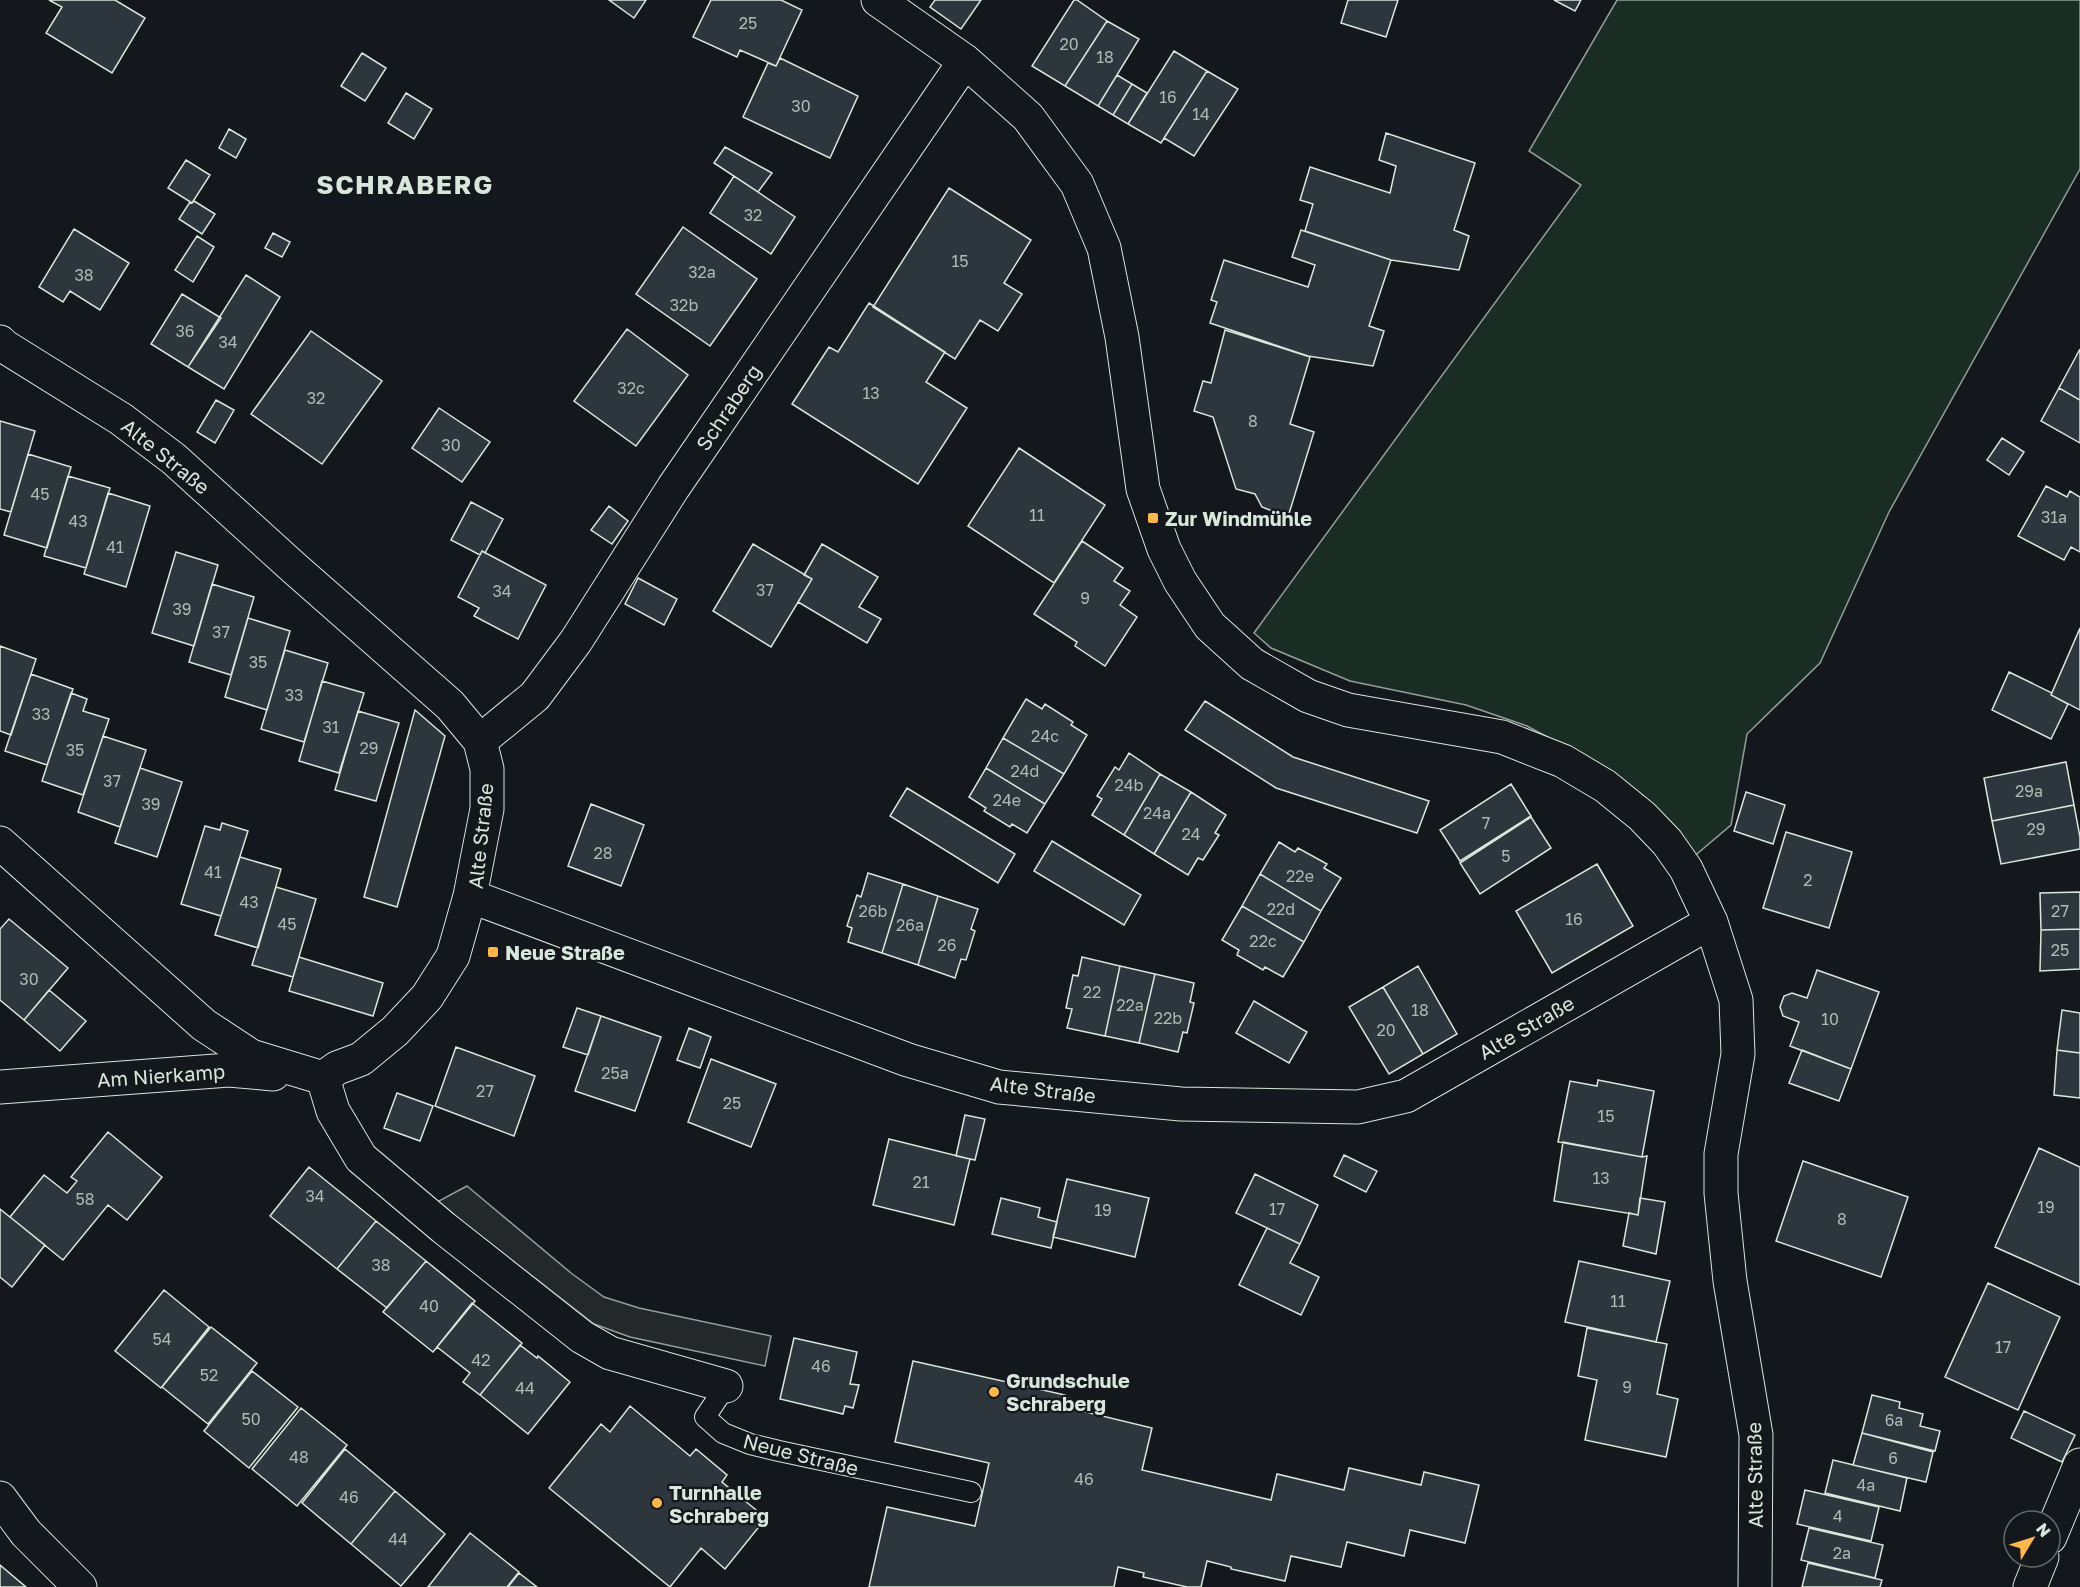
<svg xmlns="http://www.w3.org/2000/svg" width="2080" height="1587" viewBox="0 0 2080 1587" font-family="'Golos Text',sans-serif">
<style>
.green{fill:#1a2d24;stroke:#939e99;stroke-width:1.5}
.parking{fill:#24282b;stroke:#939e99;stroke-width:1.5}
.building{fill:#2c363c;stroke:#d8e6dc;stroke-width:1.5}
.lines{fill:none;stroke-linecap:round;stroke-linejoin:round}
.lane-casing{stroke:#d8e6dc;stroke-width:22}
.street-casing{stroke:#d8e6dc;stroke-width:35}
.lane{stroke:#14181c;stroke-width:20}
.street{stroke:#14181c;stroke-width:33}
.poi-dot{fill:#ffb74d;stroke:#14181c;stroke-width:2}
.labels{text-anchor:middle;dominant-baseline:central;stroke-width:4.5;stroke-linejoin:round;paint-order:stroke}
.number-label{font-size:16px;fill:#adbab4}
.street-label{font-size:20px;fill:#d8e6dc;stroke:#14181c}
.poi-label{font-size:20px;font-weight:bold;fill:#d8e6dc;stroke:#14181c;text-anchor:start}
.district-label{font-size:26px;font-weight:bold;letter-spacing:1.5px;fill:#d8e6dc;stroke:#14181c}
</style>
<rect width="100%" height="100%" fill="#14181c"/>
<!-- green -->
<path class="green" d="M1617 0H2080V169L1889 512 1820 663 1747 734 1731 825 1685 864 1587 758 1527 726 1466 705 1350 681 1271 648 1254 633 1581 185 1529 151Z"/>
<!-- parking -->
<path class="parking" d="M467 1186 571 1273 604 1297 639 1308 771 1336 765 1366 630 1337 594 1324 437 1202Z"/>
<!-- building -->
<path class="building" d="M49 0H115L145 18 112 73 46 33 62 7Z
M609 0H646L634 18Z
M711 0H781L802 10 776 66 740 50 737 57 693 37Z
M935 0H981L961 29 930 7Z
M1074 0H1077L1107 21 1065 86 1032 66Z
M1348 0H1398L1386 37 1341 23Z
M1554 0H1581L1575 11Z
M1107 21 1139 39 1098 106 1065 86Z
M1174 51 1207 71 1161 143 1128 124Z
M362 53 386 68 365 101 341 86Z
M780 58 858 96 830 158 743 117 768 63 776 66Z
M1207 71 1238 89 1194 156 1164 138Z
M1117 75 1132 84 1113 115 1098 106Z
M1132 84 1147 93 1128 124 1113 115Z
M406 93 432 109 414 139 388 123Z
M229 129 246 139 236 158 219 148Z
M1386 133 1475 163 1454 230 1469 236 1459 270 1391 260 1305 231 1313 204 1300 200 1310 167 1390 193 1396 166 1379 160Z
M725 147 772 173 758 192 714 163Z
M186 160 210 175 192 203 168 188Z
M734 176 795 217 771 254 710 213Z
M949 188 1031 240 1004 283 1022 294 998 331 980 320 955 359 873 307Z
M194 201 215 214 202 234 179 219 190 202 192 203Z
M683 227 757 279 710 346 636 294Z
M74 229 129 263 100 310 70 291 63 302 39 287Z
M1301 230 1391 260 1369 326 1384 331 1373 366 1308 356 1210 323 1217 302 1211 300 1224 260 1308 287 1315 265 1292 257Z
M273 233 290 242 282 257 265 248Z
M197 236 214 247 193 282 175 270Z
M246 275 280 297 224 389 188 367Z
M182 294 221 318 188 367 151 344Z
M869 303 945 352 926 382 967 408 918 484 792 404 829 347 838 352Z
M627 329 688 375 636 446 574 401Z
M1225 330 1310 357 1290 424 1314 432 1288 517 1262 507 1255 494 1236 489 1213 417 1194 411 1203 381 1211 383Z
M311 331 382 381 322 464 251 414Z
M2080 349V400L2059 388Z
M2059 388 2080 400V443L2041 421Z
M216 400 234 410 215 443 197 432Z
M439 408 490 442 462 482 412 448Z
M0 421 35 431 11 512 0 509Z
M2002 438 2024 452 2009 475 1987 460Z
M1019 448 1105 505 1054 583 968 526Z
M28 454 71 467 47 548 4 535Z
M68 476 110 488 86 568 44 556Z
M2046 486 2067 497 2070 491 2080 497V552L2071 547 2064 560 2018 536Z
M108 493 150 506 126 587 84 574Z
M471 502 503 519 485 553 482 551 480 555 451 540Z
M609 506 628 521 612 544 591 530Z
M1082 541 1123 568 1114 581 1130 591 1120 605 1137 617 1105 666 1075 646 1077 642 1034 614Z
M753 544 812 579 771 647 713 611Z
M822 544 878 577 859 607 881 619 867 643 798 602 812 579 804 575Z
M482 551 546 585 518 639 474 616 479 608 458 597Z
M176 552 218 565 194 646 152 633Z
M638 578 677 599 664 625 625 604Z
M212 584 254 597 231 675 189 662Z
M248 618 290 631 267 710 225 697Z
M2080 628V710L2051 695Z
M0 646 36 659 11 735 0 731Z
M285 650 328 663 304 742 261 729Z
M2009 672 2052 693 2051 695 2068 704 2051 739 1992 710Z
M31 674 73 689 47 765 5 751Z
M322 681 364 693 339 773 299 761Z
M71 693 87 699 83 711 109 719 83 795 42 781Z
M1026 699 1042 709 1045 704 1073 722 1071 725 1087 735 1064 774 1003 738Z
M1205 701 1293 757 1429 801 1417 833 1276 788 1185 730Z
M415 710 445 736 397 907 364 897Z
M358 711 399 723 376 801 335 790Z
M103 736 146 750 120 827 78 812Z
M1003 738 1064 774 1045 804 986 768Z
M1129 753 1160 774 1124 835 1092 815 1102 799 1097 796 1115 767 1119 770Z
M2066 762 2074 805 1992 821 1984 778Z
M140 768 182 782 157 857 115 843Z
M986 768 1045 804 1027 833 1012 824 1010 827 984 811 986 808 969 797Z
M1160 774 1191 792 1154 854 1124 835Z
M1511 784 1531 816 1460 861 1440 830Z
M907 788 1015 854 998 883 890 816Z
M1191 792 1226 815 1215 833 1219 835 1203 860 1198 858 1188 875 1154 854Z
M1746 792 1785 805 1773 844 1734 831Z
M591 804 644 825 621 886 568 866Z
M2074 805 2080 837V849L2001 864 1992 821Z
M1531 817 1551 848 1480 894 1460 863Z
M222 823 248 831 221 916 181 904 205 826 220 830Z
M1786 832 1852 852 1829 928 1763 908Z
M1052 841 1141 895 1124 925 1034 871Z
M1279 842 1295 852 1298 848 1327 864 1324 868 1341 878 1321 911 1260 874Z
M240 857 281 869 258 948 215 935Z
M1597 864 1633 926 1552 973 1516 911Z
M868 873 903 884 882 953 848 942 852 928 847 926 857 895 861 897Z
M1260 874 1321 911 1304 942 1242 906Z
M903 884 938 896 918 965 882 953Z
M276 887 316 899 293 977 252 965Z
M2080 892V929L2041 930 2040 893Z
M938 896 978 909 971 929 975 931 966 960 961 959 955 978 918 965Z
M1242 906 1304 942 1283 977 1265 967 1263 970 1237 955 1239 950 1222 940Z
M9 919 68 968 24 1020 0 1000V929Z
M2080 929V969L2040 971 2041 930Z
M299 957 383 983 373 1016 289 991Z
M1082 957 1120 966 1105 1036 1067 1028 1072 1009 1066 1008 1073 975 1078 976Z
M1120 966 1155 974 1139 1043 1105 1036Z
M1418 966 1457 1034 1423 1054 1383 987Z
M1817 970 1879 992 1851 1069 1790 1046 1799 1022 1783 1016 1780 1007 1784 996 1792 993 1807 998Z
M1155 974 1194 983 1190 1002 1194 1003 1187 1033 1183 1032 1178 1052 1139 1043Z
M1383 987 1423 1054 1389 1074 1349 1007Z
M49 990 86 1021 60 1051 24 1020Z
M1254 1001 1307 1032 1289 1063 1236 1033Z
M577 1008 601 1016 588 1055 563 1047Z
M2062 1010 2080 1013V1053L2057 1050Z
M601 1016 661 1037 635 1111 575 1091Z
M689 1028 711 1037 700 1068 677 1060Z
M456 1047 535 1076 514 1136 435 1106Z
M1802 1050 1851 1069 1839 1101 1789 1083Z
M2057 1050 2080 1053V1098L2054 1095Z
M711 1059 776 1084 751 1147 688 1122Z
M1598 1080 1654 1091 1642 1157 1558 1142 1570 1081 1597 1086Z
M397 1093 433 1106 420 1141 384 1128Z
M965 1115 985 1119 975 1160 956 1156Z
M108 1132 162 1177 127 1220 108 1205 63 1260 10 1217 44 1175 67 1193 77 1181 71 1177Z
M889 1139 970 1159 954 1225 873 1205Z
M1563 1142 1642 1157 1647 1156 1638 1215 1554 1201Z
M2039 1148 2080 1167V1285L1995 1247Z
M1344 1155 1377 1171 1366 1192 1334 1176Z
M1803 1161 1908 1197 1881 1277 1776 1241Z
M309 1167 376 1221 337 1269 270 1216Z
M1255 1174 1318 1205 1300 1244 1236 1213Z
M1067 1179 1149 1198 1135 1257 1053 1237Z
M1001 1198 1040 1208 1038 1217 1057 1222 1051 1248 992 1234Z
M1640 1198 1665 1202 1656 1254 1623 1246 1629 1213 1638 1215Z
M0 1209 45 1245 12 1287 0 1277Z
M376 1221 426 1261 387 1308 337 1269Z
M1267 1228 1300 1244 1290 1263 1319 1277 1301 1315 1239 1285Z
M426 1261 475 1301 433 1352 383 1312Z
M1579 1261 1670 1281 1656 1342 1565 1322Z
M1988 1283 2060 1317 2018 1410 1945 1377Z
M164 1290 209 1327 161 1388 115 1351Z
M472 1303 522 1343 480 1395 463 1382 470 1373 437 1347Z
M211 1327 257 1363 208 1424 162 1387Z
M1587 1328 1667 1344 1657 1394 1678 1399 1666 1457 1585 1440 1597 1380 1578 1376Z
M794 1338 857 1352 850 1384 859 1385 853 1408 845 1406 843 1414 780 1399Z
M520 1345 537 1358 538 1356 570 1382 528 1434 480 1395Z
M913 1361 1065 1395 1064 1397 1071 1399 1069 1408 1152 1428 1142 1470 1271 1500 1277 1474 1344 1490 1349 1468 1421 1485 1424 1472 1479 1485 1465 1543 1410 1530 1404 1556 1347 1542 1341 1567 1291 1556 1285 1581 1231 1569V1567L1207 1561 1201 1587H1187L1143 1577 1144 1573 1118 1567 1114 1587H869L887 1507 975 1526 989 1463 895 1442Z
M252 1371 298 1407 249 1468 204 1431Z
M1872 1395 1900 1402 1899 1408 1923 1414 1920 1426 1940 1431 1935 1451 1862 1433Z
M630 1406 690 1456 696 1449 727 1475 722 1482 766 1518 725 1569 701 1548 670 1587 549 1488 601 1424 610 1432Z
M301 1408 347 1445 297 1506 252 1469Z
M2024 1411 2075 1435 2062 1462 2011 1438Z
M1862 1433 1933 1452 1926 1482 1853 1465Z
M345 1449 395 1491 351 1544 302 1503Z
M1833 1460 1907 1478 1900 1511 1825 1493Z
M1805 1490 1879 1507 1871 1541 1797 1524Z
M395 1491 445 1534 401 1586 351 1544Z
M1809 1528 1883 1545 1875 1578 1801 1560Z
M470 1533 519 1572 507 1587H428Z
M1808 1563 1882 1580 1880 1587H1802Z
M0 1565 26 1587H0Z
M519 1573 537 1587H508Z"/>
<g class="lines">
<defs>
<path id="lane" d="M726 1386 705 1417 723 1433 750 1444 779 1451 971 1492"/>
<path id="street" d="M878 0 965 61 1028 117 1077 184 1104 248 1122 337 1143 489 1164 549 1180 581 1210 626 1252 664 1308 696 1348 710 1502 737 1563 761 1605 786 1642 816 1667 842 1686 869 1711 922 1736 1000 1738 1054 1721 1154V1193L1730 1281 1756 1435 1755 1587
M0 342 4 346 121 419 174 459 293 567 450 705 480 741 487 769V809L470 896 453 956 427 997 395 1031 361 1059 337 1068 323 1078
M480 741 535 696 576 641 673 488 965 61
M0 843 204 1025 251 1056 323 1078
M470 896 908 1060 999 1087 1181 1104 1358 1107 1406 1096 1711 922
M323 1078 333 1111 361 1158 444 1228 582 1337 610 1353 726 1386
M0 1087 229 1070 273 1074
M0 1498 26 1533 80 1587
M2050 1537 2080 1465
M2030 1587 2042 1557"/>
</defs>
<!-- lane casing -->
<use href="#lane" class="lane-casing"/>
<!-- street casing -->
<use href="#street" class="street-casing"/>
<!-- lane -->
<use href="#lane" class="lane"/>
<!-- street -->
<use href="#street" class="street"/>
</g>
<!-- markers -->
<g class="poi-dot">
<rect x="1147" y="512" width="12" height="12" rx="3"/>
<rect x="487" y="946" width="12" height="12" rx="3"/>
<circle cx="994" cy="1392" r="6"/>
<circle cx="657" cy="1503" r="6"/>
</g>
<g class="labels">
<!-- number labels -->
<g class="number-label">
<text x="748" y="23">25</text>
<text x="1069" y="44">20</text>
<text x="1105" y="57">18</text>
<text x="1168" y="97">16</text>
<text x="801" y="106">30</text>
<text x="1201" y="114">14</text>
<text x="753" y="215">32</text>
<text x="960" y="261">15</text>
<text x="702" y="272">32a</text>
<text x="84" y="275">38</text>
<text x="684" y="305">32b</text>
<text x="185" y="331">36</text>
<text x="228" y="342">34</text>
<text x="631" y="388">32c</text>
<text x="871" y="393">13</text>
<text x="316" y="398">32</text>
<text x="1253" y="421">8</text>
<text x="451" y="445">30</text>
<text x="40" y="494">45</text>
<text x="1037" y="515">11</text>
<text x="2054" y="517">31a</text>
<text x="78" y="521">43</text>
<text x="115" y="547">41</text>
<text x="765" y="590">37</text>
<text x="502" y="591">34</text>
<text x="1085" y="598">9</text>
<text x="182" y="609">39</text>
<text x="221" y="632">37</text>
<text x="258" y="662">35</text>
<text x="294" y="695">33</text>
<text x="41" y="714">33</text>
<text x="331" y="727">31</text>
<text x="1045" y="736">24c</text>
<text x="369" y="748">29</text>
<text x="75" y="750">35</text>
<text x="1025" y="771">24d</text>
<text x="112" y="781">37</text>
<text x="1129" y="785">24b</text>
<text x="2029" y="791">29a</text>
<text x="1007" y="800">24e</text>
<text x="151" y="804">39</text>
<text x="1157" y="813">24a</text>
<text x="1486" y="823">7</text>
<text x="2036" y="829">29</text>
<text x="1191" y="834">24</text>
<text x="603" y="853">28</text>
<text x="1506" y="856">5</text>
<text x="213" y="872">41</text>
<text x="1300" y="876">22e</text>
<text x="1808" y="880">2</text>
<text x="249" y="902">43</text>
<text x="1281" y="909">22d</text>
<text x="873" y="911">26b</text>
<text x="2060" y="911">27</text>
<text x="1574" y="919">16</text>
<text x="287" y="924">45</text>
<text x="910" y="925">26a</text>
<text x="1263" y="941">22c</text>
<text x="947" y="945">26</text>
<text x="2060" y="950">25</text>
<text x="29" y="979">30</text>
<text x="1092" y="992">22</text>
<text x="1130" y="1005">22a</text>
<text x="1420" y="1010">18</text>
<text x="1168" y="1018">22b</text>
<text x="1830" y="1019">10</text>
<text x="1386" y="1030">20</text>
<text x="615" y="1073">25a</text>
<text x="485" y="1091">27</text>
<text x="732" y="1103">25</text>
<text x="1606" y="1116">15</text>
<text x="1601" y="1178">13</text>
<text x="921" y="1182">21</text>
<text x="315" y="1196">34</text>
<text x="85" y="1199">58</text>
<text x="2046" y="1207">19</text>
<text x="1277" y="1209">17</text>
<text x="1103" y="1210">19</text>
<text x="1842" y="1219">8</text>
<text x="381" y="1265">38</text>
<text x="1618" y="1301">11</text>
<text x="429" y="1306">40</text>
<text x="162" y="1339">54</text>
<text x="2003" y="1347">17</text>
<text x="481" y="1360">42</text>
<text x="821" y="1366">46</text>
<text x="209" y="1375">52</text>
<text x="1627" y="1387">9</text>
<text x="525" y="1388">44</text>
<text x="251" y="1419">50</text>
<text x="1894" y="1420">6a</text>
<text x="299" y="1457">48</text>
<text x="1893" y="1458">6</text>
<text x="1084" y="1479">46</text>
<text x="1866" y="1485">4a</text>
<text x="349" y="1497">46</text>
<text x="1838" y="1516">4</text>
<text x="398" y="1539">44</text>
<text x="1842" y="1553">2a</text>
</g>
<!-- street labels -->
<g class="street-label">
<text transform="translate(728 407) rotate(-56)">Schraberg</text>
<text transform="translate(166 456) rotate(39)">Alte Straße</text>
<text transform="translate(480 836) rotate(-84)">Alte Straße</text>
<text transform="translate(1526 1027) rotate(-30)">Alte Straße</text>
<text transform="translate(161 1075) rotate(-4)">Am Nierkamp</text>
<text transform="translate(1043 1089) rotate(7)">Alte Straße</text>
<text transform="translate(801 1454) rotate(14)">Neue Straße</text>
<text transform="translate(1754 1475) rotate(-91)">Alte Straße</text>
</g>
<!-- poi labels -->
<g class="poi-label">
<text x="1165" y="518">Zur Windmühle</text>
<text x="505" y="952">Neue Straße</text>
<text x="1006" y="1380">Grundschule<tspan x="1006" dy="23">Schraberg</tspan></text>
<text x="669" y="1492">Turnhalle<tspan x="669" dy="23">Schraberg</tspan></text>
</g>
<!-- district labels -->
<g class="district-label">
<text x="405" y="184">SCHRABERG</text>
</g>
</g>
<!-- north arrow -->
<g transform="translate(2032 1539) rotate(52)"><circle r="28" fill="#14181c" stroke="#626a69" stroke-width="1.5"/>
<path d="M0-4.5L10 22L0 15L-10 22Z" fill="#ffb74d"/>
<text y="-9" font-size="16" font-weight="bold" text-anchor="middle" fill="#d8e6dc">N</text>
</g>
</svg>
